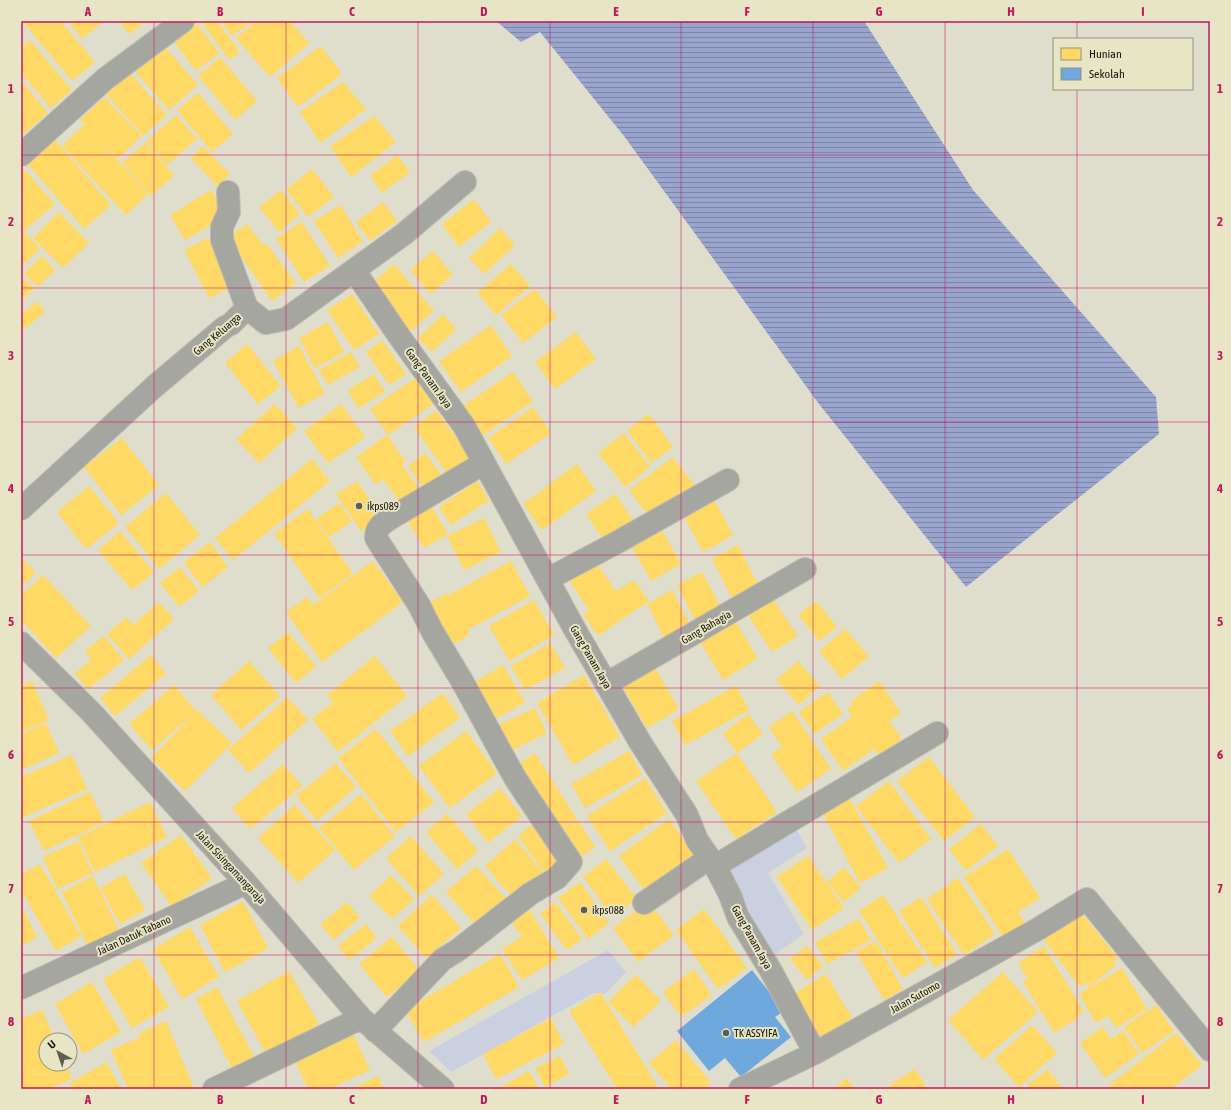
<svg xmlns="http://www.w3.org/2000/svg" width="1231" height="1110" viewBox="0 0 1231 1110" font-family="'Asap Condensed',sans-serif">
<style>
.grass{fill:#cad0e0}
.water{fill:url(#water-rules)}
.homes{fill:#ffd966}
.schools{fill:#6fa8dc}
.lines{fill:none;stroke-linecap:round;stroke-linejoin:round}
.minor-casing{stroke:#bdbcb0;stroke-width:24}
.minor{stroke:#a6a6a0;stroke-width:22}
.grid{fill:none;stroke:#c2185b;stroke-width:1;stroke-opacity:0.55}
.poi-dot{fill:#5e5d4f;stroke:#e7e5c5;stroke-width:1.5}
.labels{text-anchor:middle;dominant-baseline:central;stroke-width:4;stroke-linejoin:round;paint-order:stroke}
.street-label{font-size:11px;fill:#18170b;stroke:#e7e5c5}
.poi-label{font-size:11px;fill:#18170b;stroke:#e7e5c5;text-anchor:start}
.neatline{fill:none;stroke:#c2185b;stroke-width:1.5}
.grid-label{font-size:13px;text-anchor:middle;font-weight:bold;fill:#c2185b}
</style>
<defs>
<pattern id="water-rules" width="6" height="5" patternUnits="userSpaceOnUse"><rect width="6" height="5" fill="#9aa5ce"/><path d="M0 2.5h6" fill="none" stroke="#7d85a5"/></pattern>
</defs>
<rect width="100%" height="100%" fill="#dfdecd"/>
<!-- grass -->
<path class="grass" d="M795 827 807 848 768 873 804 934 771 957 725 868Z
M608 950 626 972 605 994 594 993 451 1072 429 1051Z"/>
<!-- water -->
<path class="water" d="M496 21H864L973 190 1156 397 1159 434 966 587 819 404 624 136 540 32 521 42Z"/>
<!-- homes -->
<path class="homes" d="M22 21H61L95 62 72 81Z
M68 21H104L82 39Z
M119 21H146L129 34Z
M201 21H217L240 52 229 60Z
M221 21H252L232 36Z
M256 21H290L309 43 270 77 236 38Z
M197 24 219 53 196 71 173 41Z
M30 40 72 90 51 108 21 73V47Z
M161 42 198 85 169 110 132 68Z
M321 46 342 74 298 107 277 78Z
M220 57 257 101 235 120 198 76Z
M130 73 167 115 143 136 106 94Z
M343 82 366 109 320 143 300 112Z
M24 84 48 113 21 136V87Z
M198 93 233 134 212 152 177 110Z
M104 97 141 136 118 159 100 141 148 194 126 215 62 146 85 124 80 120Z
M176 115 197 139 167 165 146 142Z
M374 116 396 142 351 177 330 146Z
M53 138 111 205 84 229 25 161Z
M145 143 174 175 151 196 122 163Z
M203 146 230 174 217 186 191 158Z
M397 155 410 172 382 193 370 176Z
M21 166 55 204 25 230 21 225Z
M312 169 334 197 308 217 286 189Z
M211 190 226 216 185 240 170 215Z
M281 190 300 214 279 232 259 207Z
M474 199 491 222 459 247 442 224Z
M383 202 397 221 370 241 356 222Z
M340 205 363 241 338 258 314 221Z
M59 212 89 243 63 268 33 238Z
M302 222 330 266 304 282 276 238Z
M247 224 263 245 266 243 296 283 272 301 228 238Z
M21 228 40 249 21 266Z
M500 228 515 245 484 274 469 258Z
M208 238 233 286 209 298 184 250Z
M433 251 453 275 430 294 410 270Z
M42 256 55 270 38 287 24 273Z
M394 264 434 311 411 331 371 284Z
M511 264 530 286 496 315 477 293Z
M21 275 34 289 21 300Z
M535 289 557 317 523 343 501 315Z
M352 294 379 334 354 350 327 310Z
M37 301 45 312 24 329 21 326V315Z
M443 314 456 329 432 352 418 338Z
M328 322 344 352 315 368 299 338Z
M491 325 512 356 461 392 439 361Z
M576 332 596 359 555 389 535 362Z
M382 340 406 374 389 385 366 352Z
M247 344 281 386 258 404 225 363Z
M299 346 325 393 299 408 273 361Z
M351 352 360 367 328 385 319 370Z
M513 372 533 401 482 436 462 407Z
M374 374 385 392 358 408 348 390Z
M417 377 435 403 388 435 370 409Z
M275 404 297 428 259 463 236 439Z
M341 404 365 437 328 463 304 431Z
M533 407 551 433 506 464 488 438Z
M436 410 474 463 451 479 414 427Z
M649 414 673 447 651 463 627 430Z
M624 433 650 467 625 487 598 453Z
M387 435 406 462 402 465 423 494 404 507 383 479 376 485 356 457Z
M122 438 159 485 121 515 84 467Z
M425 453 445 479 427 492 408 466Z
M673 457 695 486 650 518 629 490Z
M312 459 330 481 233 560 215 538Z
M577 464 596 491 542 530 523 504Z
M357 481 382 517 361 531 336 494Z
M477 481 489 500 451 525 439 507Z
M89 486 119 523 86 549 57 512Z
M166 493 200 535 159 569 125 527Z
M615 494 634 522 605 542 586 514Z
M712 496 733 535 703 552 682 513Z
M429 501 448 534 424 548 404 515Z
M339 503 352 521 329 537 316 519Z
M308 509 353 574 319 598 274 533Z
M484 518 501 552 464 570 447 536Z
M659 525 681 564 651 581 629 542Z
M120 531 154 572 132 590 98 550Z
M210 542 228 567 202 587 184 562Z
M738 545 759 587 733 600 712 559Z
M21 557 36 573 21 587Z
M373 561 403 602 322 662 286 612 307 597 313 605Z
M511 561 530 596 467 630 470 635 447 647 425 605 448 593 449 595Z
M595 561 616 591 634 580 649 601 598 636 583 614 589 610 568 579Z
M180 567 199 591 179 607 160 583Z
M702 572 724 613 698 626 677 585Z
M43 575 91 626 56 658 21 620V595Z
M672 590 694 632 668 645 647 604Z
M773 599 798 636 772 652 748 615Z
M534 600 554 635 509 661 489 626Z
M816 601 837 627 819 641 798 615Z
M159 602 174 619 129 659 107 634 126 617 133 625Z
M735 621 758 658 723 680 700 642Z
M845 629 869 656 842 679 819 651Z
M288 632 316 666 296 683 268 648Z
M104 636 124 660 88 689 75 673 91 660 85 651Z
M550 643 565 668 525 690 511 666Z
M151 655 166 674 115 716 100 698Z
M375 656 407 696 338 752 312 719 333 702 327 695Z
M249 661 280 696 241 730 211 695Z
M798 661 820 686 799 705 776 680Z
M503 665 525 702 495 719 474 683Z
M654 666 679 709 647 728 622 685Z
M584 675 620 737 573 765 537 703Z
M32 681 49 720 21 732V686Z
M879 681 901 713 889 721 902 739 879 755 874 749 843 771 821 739 852 717 847 709 853 704 851 701Z
M174 685 196 711 152 750 129 724Z
M736 686 749 710 685 745 672 721Z
M828 692 843 714 814 734 799 712Z
M443 693 460 718 408 756 390 731Z
M287 697 308 720 249 773 228 750Z
M535 708 547 733 508 752 496 726Z
M197 710 232 743 185 791 151 758Z
M792 711 831 769 797 792 771 754 782 747 769 727Z
M748 714 763 734 737 753 723 733Z
M46 723 59 753 21 770V734Z
M376 729 434 802 396 832 338 758Z
M466 731 497 773 450 808 419 766Z
M629 751 642 775 585 808 571 784Z
M535 753 577 819 555 833 513 768Z
M737 753 777 812 736 839 696 781Z
M72 755 87 789 21 818V777Z
M929 757 975 817 944 841 897 781Z
M336 763 356 787 317 821 296 796Z
M283 764 302 786 250 829 232 808Z
M645 778 667 813 610 851 587 816Z
M889 781 931 839 899 863 856 806Z
M500 788 522 816 488 843 466 814Z
M90 792 104 822 44 851 29 821Z
M361 794 395 836 354 870 319 828Z
M849 797 888 868 860 883 822 812Z
M150 802 167 837 95 872 78 837Z
M295 805 335 850 298 883 258 838Z
M447 814 478 851 457 869 426 832Z
M669 819 694 854 645 891 619 856Z
M578 820 595 847 574 861 556 833Z
M536 822 568 862 548 877 518 836Z
M981 824 998 846 966 871 949 849Z
M181 835 212 878 172 907 141 863Z
M411 836 444 874 419 896 386 858Z
M515 839 543 872 513 898 485 866Z
M78 841 93 873 57 889 43 857Z
M1008 849 1040 898 1018 912 1025 923 1003 937 964 877Z
M808 856 844 908 812 930 777 877Z
M606 859 637 899 613 917 583 877Z
M40 864 81 936 56 951 21 890V874Z
M476 866 506 898 476 925 446 892Z
M844 867 861 888 844 902 827 882Z
M125 874 145 910 120 924 100 888Z
M391 875 414 899 392 919 369 896Z
M93 876 119 931 88 947 62 892Z
M958 878 995 934 964 955 927 899Z
M580 882 609 923 588 939 558 898Z
M432 895 461 928 426 958 398 926Z
M883 895 927 962 903 978 859 911Z
M921 897 957 954 935 968 899 911Z
M243 901 268 948 225 972 200 925Z
M648 901 674 935 638 962 613 928Z
M347 902 360 918 333 940 320 924Z
M555 902 582 939 567 950 540 914Z
M21 905 37 937 21 946Z
M704 909 747 968 718 989 676 930Z
M530 910 559 958 522 980 502 949 522 937 511 921Z
M1079 910 1118 958 1114 961 1116 965 1089 987 1086 983 1080 987 1043 939Z
M859 919 871 940 827 964 815 942Z
M366 924 377 938 349 960 338 946Z
M190 927 219 977 182 999 153 949Z
M392 937 420 971 387 997 359 964Z
M876 941 903 989 884 1000 856 951Z
M807 946 823 966 807 980 790 959Z
M1044 946 1084 1012 1077 1016 1078 1018 1054 1033 1023 982 1028 979 1018 963Z
M500 954 519 987 424 1042 405 1010Z
M140 957 169 1007 132 1028 103 979Z
M1122 968 1147 1009 1116 1028 1108 1016 1096 1023 1079 994Z
M694 969 712 995 681 1017 663 992Z
M289 971 319 1024 266 1054 237 1001Z
M1003 972 1038 1012 983 1060 948 1020Z
M826 974 852 1018 819 1039 792 995Z
M636 975 661 1001 633 1027 608 1002Z
M92 982 121 1032 83 1054 55 1004Z
M217 987 255 1058 233 1070 196 999Z
M600 992 659 1089H617L569 1011Z
M1156 1005 1174 1031 1142 1053 1124 1027Z
M42 1010 55 1040H46V1064H66L72 1079 49 1089H23L21 1085V1019Z
M551 1018 564 1044 496 1079 483 1054Z
M166 1021 194 1088 128 1089 111 1050 140 1037 139 1033Z
M1032 1025 1057 1053 1019 1087 994 1059Z
M1103 1027 1111 1039 1123 1031 1139 1054 1105 1078 1080 1043Z
M352 1032 370 1070 329 1089H308L294 1059Z
M1176 1033 1202 1065 1171 1089H1112L1109 1085Z
M676 1040 711 1083 704 1089H671L649 1063Z
M560 1056 569 1074 545 1087 535 1068Z
M106 1062 122 1089H72L69 1084Z
M915 1069 928 1089H891L889 1085Z
M1048 1069 1063 1089H1030L1027 1085Z
M529 1071 538 1087 534 1089H497Z
M378 1076 384 1089H352Z
M846 1078 856 1089H834Z"/>
<!-- schools -->
<path class="schools" d="M752 970 784 1011 775 1017 791 1037 741 1077 725 1058 709 1071 677 1031Z"/>
<g class="lines">
<defs>
<path id="minor" d="M21 155 105 79 183 21
M228 192 229 212 222 227V240L247 308
M354 270 399 336 464 426 574 628 640 742 687 815 697 840 715 866 730 895 738 917 771 971 815 1053
M21 509 155 386 225 327 231 324 247 308 266 323 286 319 404 234 465 182
M548 579 614 544 728 480
M21 643 91 712 246 883 361 1018 443 1089
M606 684 805 569
M715 866 937 733
M644 903 708 859
M21 988 246 883
M375 1031 442 960 458 950 530 894 557 878 571 862 515 778 462 681 432 631 419 605 376 538C376 527 382 524 391 518L484 463
M214 1089 361 1018
M740 1089 815 1053 1038 929 1087 899 1210 1050"/>
</defs>
<!-- minor casing -->
<use href="#minor" class="minor-casing"/>
<!-- minor -->
<use href="#minor" class="minor"/>
</g>
<!-- grid -->
<path class="grid" d="M154 21V1089M286 21V1089M418 21V1089M550 21V1089M681 21V1089M813 21V1089M945 21V1089M1077 21V39M1077 89V1089M21 155H1210M21 288H1210M21 422H1210M21 555H1210M21 688H1210M21 822H1210M21 955H1210"/>
<!-- markers -->
<g class="poi-dot">
<circle cx="359" cy="506" r="4"/>
<circle cx="584" cy="910" r="4"/>
<circle cx="726" cy="1033" r="4"/>
</g>
<g class="labels">
<!-- street labels -->
<g class="street-label">
<text transform="translate(217 334) rotate(-40)">Gang Keluarga</text>
<text transform="translate(429 378) rotate(54)">Gang Panam Jaya</text>
<text transform="translate(706 627) rotate(-30)">Gang Bahagia</text>
<text transform="translate(591 657) rotate(60)">Gang Panam Jaya</text>
<text transform="translate(231 867) rotate(47)">Jalan Sisingamangaraja</text>
<text transform="translate(134 935) rotate(-25)">Jalan Datuk Tabano</text>
<text transform="translate(752 937) rotate(61)">Gang Panam Jaya</text>
<text transform="translate(915 997) rotate(-29)">Jalan Sutomo</text>
</g>
<!-- poi labels -->
<g class="poi-label">
<text x="367" y="506">ikps089</text>
<text x="592" y="910">ikps088</text>
<text x="734" y="1033">TK ASSYIFA</text>
</g>
</g>
<!-- border -->
<rect width="1231" height="1110" fill="none" stroke="#e7e5c5" stroke-width="44"/>
<!-- legend -->
<rect x="1053" y="38" width="140" height="52" fill="#e7e5c5" stroke="#94937b"/>
<rect x="1061" y="48" width="20" height="12" fill="#ffd966" stroke="#94937b"/>
<text x="1089" y="58" font-size="12" fill="#18170b">Hunian</text>
<rect x="1061" y="68" width="20" height="12" fill="#6fa8dc" stroke="#94937b"/>
<text x="1089" y="78" font-size="12" fill="#18170b">Sekolah</text>
<!-- north arrow -->
<g transform="translate(58 1052) rotate(320)"><circle r="19" fill="#e7e5c5" stroke="#94937b"/>
<path d="M0-3L7 15L0 10L-7 15Z" fill="#5e5d4f"/>
<text y="-6" font-size="11" font-weight="bold" text-anchor="middle" fill="#18170b">U</text>
</g>
<rect x="22" y="22" width="1187" height="1066" class="neatline"/>
<g class="grid-label">
<text x="88" y="16">A</text>
<text x="220" y="16">B</text>
<text x="352" y="16">C</text>
<text x="484" y="16">D</text>
<text x="616" y="16">E</text>
<text x="747" y="16">F</text>
<text x="879" y="16">G</text>
<text x="1011" y="16">H</text>
<text x="1143" y="16">I</text>
<text x="11" y="93">1</text>
<text x="1220" y="93">1</text>
<text x="11" y="226">2</text>
<text x="1220" y="226">2</text>
<text x="11" y="360">3</text>
<text x="1220" y="360">3</text>
<text x="11" y="493">4</text>
<text x="1220" y="493">4</text>
<text x="11" y="626">5</text>
<text x="1220" y="626">5</text>
<text x="11" y="759">6</text>
<text x="1220" y="759">6</text>
<text x="11" y="893">7</text>
<text x="1220" y="893">7</text>
<text x="11" y="1026">8</text>
<text x="1220" y="1026">8</text>
<text x="88" y="1104">A</text>
<text x="220" y="1104">B</text>
<text x="352" y="1104">C</text>
<text x="484" y="1104">D</text>
<text x="616" y="1104">E</text>
<text x="747" y="1104">F</text>
<text x="879" y="1104">G</text>
<text x="1011" y="1104">H</text>
<text x="1143" y="1104">I</text>
</g>
</svg>
